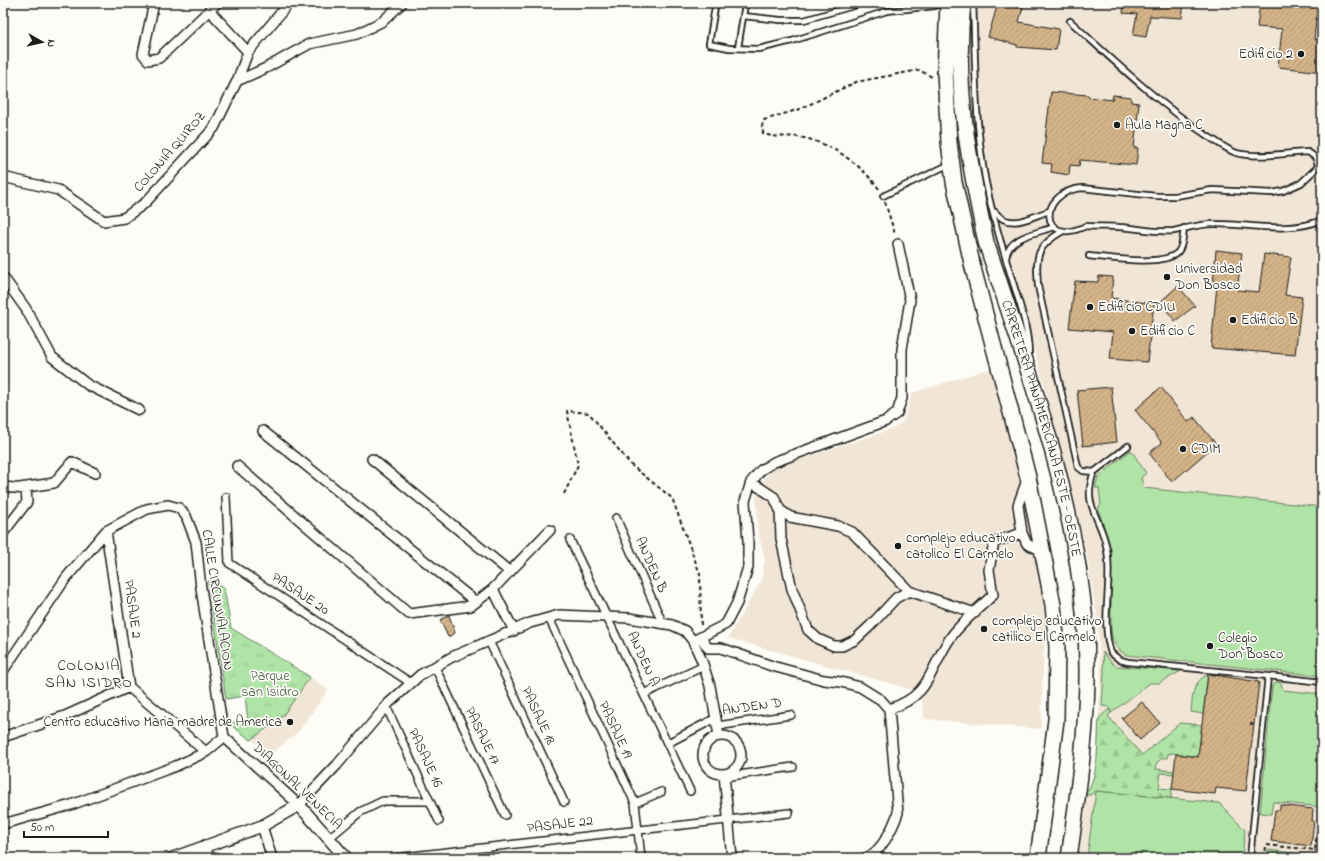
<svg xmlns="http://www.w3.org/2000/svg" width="1325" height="861" viewBox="0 0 1325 861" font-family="'Indie Flower',sans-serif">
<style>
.built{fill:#f1e6d5}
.grass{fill:#afe4a6;stroke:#668061}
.forest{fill:url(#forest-firs);stroke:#668061}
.park{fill:url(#park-tufts);stroke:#668061}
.building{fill:url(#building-hatch);stroke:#1c1c1c}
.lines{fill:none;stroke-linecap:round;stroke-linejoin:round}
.service-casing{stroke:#1c1c1c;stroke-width:8}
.pedestrian-casing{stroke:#1c1c1c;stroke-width:10}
.minor-casing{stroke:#1c1c1c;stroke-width:12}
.tertiary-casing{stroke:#1c1c1c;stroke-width:14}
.trunk-casing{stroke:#1c1c1c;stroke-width:18}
.path{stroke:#1c1c1c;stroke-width:2;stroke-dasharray:4 3;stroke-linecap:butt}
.service{stroke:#fdfcf7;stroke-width:4.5}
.pedestrian{stroke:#fdfcf7;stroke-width:7}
.minor{stroke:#fdfcf7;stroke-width:9}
.tertiary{stroke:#fdfcf7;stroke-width:11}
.trunk{stroke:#fdfcf7;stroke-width:15}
.poi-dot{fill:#1c1c1c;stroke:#fdfcf7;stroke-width:1.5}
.labels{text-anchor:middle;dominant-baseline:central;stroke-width:3.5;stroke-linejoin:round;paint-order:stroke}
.poi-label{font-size:14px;fill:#1c1c1c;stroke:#fdfcf7;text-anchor:start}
.street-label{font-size:14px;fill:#1c1c1c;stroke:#fdfcf7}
.park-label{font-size:14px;fill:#485845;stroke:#fdfcf7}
.neighbourhood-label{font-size:15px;letter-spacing:1px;fill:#1c1c1c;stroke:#fdfcf7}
</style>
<defs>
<pattern id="forest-firs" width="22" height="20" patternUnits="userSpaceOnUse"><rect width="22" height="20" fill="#afe4a6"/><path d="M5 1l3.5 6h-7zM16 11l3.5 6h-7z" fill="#96c38e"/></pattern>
<pattern id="park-tufts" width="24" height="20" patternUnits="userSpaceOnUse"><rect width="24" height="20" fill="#afe4a6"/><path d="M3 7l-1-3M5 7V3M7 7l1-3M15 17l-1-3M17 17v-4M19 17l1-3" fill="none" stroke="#96c38e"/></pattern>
<pattern id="building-hatch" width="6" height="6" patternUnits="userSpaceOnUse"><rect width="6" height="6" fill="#d4b387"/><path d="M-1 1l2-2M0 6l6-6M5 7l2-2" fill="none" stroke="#b59974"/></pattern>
</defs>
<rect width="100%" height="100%" fill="#fdfcf7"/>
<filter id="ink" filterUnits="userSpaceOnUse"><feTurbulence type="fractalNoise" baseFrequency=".025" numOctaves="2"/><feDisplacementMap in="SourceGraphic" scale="8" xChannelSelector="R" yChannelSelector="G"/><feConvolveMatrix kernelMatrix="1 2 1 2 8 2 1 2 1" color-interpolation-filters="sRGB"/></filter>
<g filter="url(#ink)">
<!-- built -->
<path class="built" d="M969 3H1322V858H1078L1085 795 1095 774 1101 675 1097 618 1087 555 1071 486 1036 355 986 199 975 139 970 77Z
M992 368 1023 477 1039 566 1045 621 1041 729 925 719 920 692 728 638 761 581 765 560 758 531 756 497 765 478 773 468 892 429 903 422 912 393Z
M310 677 328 690 298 732 271 754 251 740 283 715Z"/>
<!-- grass -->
<path class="grass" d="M1131 450 1146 473 1141 478 1144 488 1322 507V676L1126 655C1115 648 1112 642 1111 629V549L1098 508 1101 505 1099 488H1095L1098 477Z
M1103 652 1112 663 1117 666 1181 671 1159 683H1150L1111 713 1109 707 1102 706 1104 673Z
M1208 674 1203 714 1191 712C1193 695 1191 684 1208 674Z
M1276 682 1281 683 1283 690 1322 694V807L1273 802 1271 814 1260 813 1272 686Z
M1096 791 1219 803 1245 830 1242 858H1087Z
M1268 850 1312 855 1311 858H1267Z"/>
<!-- forest -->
<path class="forest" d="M1109 709 1111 713 1108 716 1142 755 1180 723 1202 725 1198 757 1172 753 1168 754 1167 758H1163L1157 762 1156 769 1174 771V774L1161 773 1159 788 1172 789 1171 798 1096 791 1090 795H1085C1100 774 1097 743 1099 718Z"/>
<!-- park -->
<path class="park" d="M208 581 224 588 231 628 310 677 282 717 251 740 228 723 248 721 245 696 226 699Z"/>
<!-- building -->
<path class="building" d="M998 3H1024L1019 22 1059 29 1056 50 1017 47V45L988 37Z
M1124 3H1184L1182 18 1150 16 1146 37 1133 35 1137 14 1123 13Z
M1260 3H1318L1314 39 1322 40V72L1278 67 1282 29 1257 27Z
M1051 92 1088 95V97L1112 100 1113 95 1131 97V102L1139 103 1134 148H1138L1136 165 1080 160 1079 166 1070 165 1069 175 1051 172 1052 164 1042 163Z
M1216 250 1242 253 1237 290 1259 292 1264 254 1291 257 1285 295 1302 297 1295 355 1211 348 1217 285H1213Z
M1099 276 1113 277 1111 298 1154 304 1147 362 1110 359 1113 332 1069 328 1075 281 1098 282Z
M1178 286 1195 306 1175 321 1160 302Z
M1111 387 1117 442 1083 446 1077 390Z
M1161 387 1188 422 1194 417 1216 444 1172 482 1149 453 1162 443 1135 410Z
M449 615 455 633 448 637 440 620Z
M1208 674 1259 682 1246 791 1216 788 1215 794 1172 789 1176 754 1198 757Z
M1142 702 1160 723 1140 740 1122 718Z
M1280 805 1313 809 1312 821H1314L1311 846 1271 841 1275 810H1280Z"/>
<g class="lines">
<defs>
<path id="service" d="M973 3C976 68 974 134 989 197 995 224 1003 250 1011 276 1019 302 1028 326 1029 353
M715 7 709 44 729 48 759 49 792 41 887 11 935 6
M743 16 780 20H804L864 3
M1070 21C1115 62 1158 103 1209 137 1218 142 1230 153 1241 154 1263 158 1287 153 1308 152L1315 157 1319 167
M738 48 745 4
M1322 163 1301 183 1283 191 1272 193 1212 190 1175 196H1156L1082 188C1037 192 1039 248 1086 226 1097 227 1108 226 1119 227 1137 228 1157 233 1174 231 1188 228 1202 223 1216 224 1252 224 1288 234 1322 220
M883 196 950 164
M995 212C1010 231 1030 217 1049 211
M1063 231C1035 247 1036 256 1038 286L1078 467 1083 471 1094 472 1128 446
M1089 256C1109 258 1164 267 1178 252 1183 246 1183 236 1184 228
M1006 258C1008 236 1038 233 1054 227
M1094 472C1081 506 1102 518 1107 550 1113 583 1100 621 1111 653L1120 660 1128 662 1268 676
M1250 858 1268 676 1322 682"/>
<path id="pedestrian" d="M226 497 229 563 411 683
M616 518 663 624
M570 540 690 791
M549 618 635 803 641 858
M489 641 564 802
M435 667 505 815
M644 694 704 666
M386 706 439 821
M717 726 791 715
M668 743 716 718
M725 777 793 767
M635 803 661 792
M329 838 360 812 383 801H430
M394 858 789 813"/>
<path id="minor" d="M154 3 143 54 148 60 159 58 217 3
M209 10 248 52
M237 81 248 52 289 3
M3 177 58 190 104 221 124 218 145 203 214 128 237 81 266 68 309 44 357 34 383 21 402 3
M3 277 26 309 52 357 88 385 139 410
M263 431 476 602
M372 459 510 572
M237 466 409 614 471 606 493 589 550 530
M1027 480 1018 505 1022 533 1027 544 1043 551
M751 482 774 497 780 510 790 517 838 526 852 532 909 591 975 613
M3 487 26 489 27 502 3 533
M20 488 54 483 72 462 95 473
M780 510 781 539 792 589 808 630 818 639 834 646H842L855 640 870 626 896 598 909 591
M106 531 129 687 206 752
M493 589 514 631
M701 638 708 648H721L772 666 824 680 841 682 860 687 881 700 889 709 898 813C893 827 881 854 865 858
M693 641 726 624 737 603 748 567V541L745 501 751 482 761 470 774 462 886 421 897 413 902 398V349L910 300 898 244
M3 671 66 578 106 531 147 509 168 505 179 508 186 516 196 542 201 588 224 737
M889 709C932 696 929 668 951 637 960 624 980 607 993 595L989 570 994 542 1022 533
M703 755a19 19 0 1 1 38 0a19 19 0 1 1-38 0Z
M3 737 65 716 129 687
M224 737 299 805 337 765 389 703 420 675 452 657 530 623 559 615 629 618 672 625 685 631 693 641 702 661 710 686 719 736
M724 774 732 858
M3 824 71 805 176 766 206 752 224 737
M262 826 272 858
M205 845 209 858"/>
<path id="tertiary" d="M173 858 262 826 299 805 346 858"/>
<g id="trunk">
<path d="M948 3 945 73 949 142 954 182 973 268 1028 477 1053 605 1057 647 1056 720 1038 858"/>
<path id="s1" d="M963 3C954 84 969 163 986 242 1027 366 1073 490 1085 621 1092 701 1080 779 1069 858"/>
</g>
</defs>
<!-- service casing -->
<use href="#service" class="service-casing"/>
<!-- pedestrian casing -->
<use href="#pedestrian" class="pedestrian-casing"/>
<!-- minor casing -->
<use href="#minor" class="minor-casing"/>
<!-- tertiary casing -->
<use href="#tertiary" class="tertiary-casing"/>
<!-- trunk casing -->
<use href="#trunk" class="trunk-casing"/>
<!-- path -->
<path class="path" d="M879 189C861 164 830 142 799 137 786 135 774 139 763 133L762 126 764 120 800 109 856 82 919 70 932 77
M885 202 895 234
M564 494 578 465 567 411 589 413 631 465 672 498 700 574 701 627
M1250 724 1256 725
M1265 858 1266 845 1315 850 1319 815H1322
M1314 858 1315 850"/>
<!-- service -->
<use href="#service" class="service"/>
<!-- pedestrian -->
<use href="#pedestrian" class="pedestrian"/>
<!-- minor -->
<use href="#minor" class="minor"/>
<!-- tertiary -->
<use href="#tertiary" class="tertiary"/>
<!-- trunk -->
<use href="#trunk" class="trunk"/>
</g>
</g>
<!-- markers -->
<g class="poi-dot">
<circle cx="1301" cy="54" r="4"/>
<circle cx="1117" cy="125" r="4"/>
<circle cx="1167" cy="277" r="4"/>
<circle cx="1090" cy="307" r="4"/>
<circle cx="1233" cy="320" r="4"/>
<circle cx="1132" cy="331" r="4"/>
<circle cx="1183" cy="449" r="4"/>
<circle cx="898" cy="546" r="4"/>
<circle cx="984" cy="629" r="4"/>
<circle cx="1210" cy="646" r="4"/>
<circle cx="290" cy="722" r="4"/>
</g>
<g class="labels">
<!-- poi labels -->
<g class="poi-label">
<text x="1293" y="54" text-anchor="end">Edificio 2</text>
<text x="1125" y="125">Aula Magna C</text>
<text x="1175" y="269">Universidad<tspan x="1175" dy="16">Don Bosco</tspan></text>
<text x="1098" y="307">Edificio CDIU</text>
<text x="1241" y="320">Edificio B</text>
<text x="1140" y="331">Edificio C</text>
<text x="1191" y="449">CDIM</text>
<text x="906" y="538">complejo educativo<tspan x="906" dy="16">catolico El Carmelo</tspan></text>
<text x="992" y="621">complejo educativo<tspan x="992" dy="16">catilico El Carmelo</tspan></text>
<text x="1218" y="638">Colegio<tspan x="1218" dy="16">Don Bosco</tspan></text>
<text x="282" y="722" text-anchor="end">Centro educativo Maria madre de America</text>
</g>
<!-- street labels -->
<g class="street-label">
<text transform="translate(170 152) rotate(-49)">COLONIA QUIROZ</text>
<text stroke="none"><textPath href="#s1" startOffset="436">CARRETERA PANAMERICANA ESTE - OESTE</textPath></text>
<text transform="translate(651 565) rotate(66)">ANDEN B</text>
<text transform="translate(300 594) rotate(33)">PASAJE 20</text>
<text transform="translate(217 600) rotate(81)">CALLE CIRCUNVALACION</text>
<text transform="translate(132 609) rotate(82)">PASAJE 2</text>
<text transform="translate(643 659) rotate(65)">ANDEN A</text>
<text transform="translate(752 707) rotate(-8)">ANDEN D</text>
<text transform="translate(538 716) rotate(65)">PASAJE 18</text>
<text transform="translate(615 730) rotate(65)">PASAJE 19</text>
<text transform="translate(482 736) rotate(64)">PASAJE 17</text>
<text transform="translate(425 758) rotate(65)">PASAJE 16</text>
<text transform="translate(297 786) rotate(44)">DIAGONAL VENECIA</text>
<text transform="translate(560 825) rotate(-7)">PASAJE 22</text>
</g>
<!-- park labels -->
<g class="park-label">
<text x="270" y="676">Parque<tspan x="270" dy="16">san Isidro</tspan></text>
</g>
<!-- neighbourhood labels -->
<g class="neighbourhood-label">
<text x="89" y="666">COLONIA<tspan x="89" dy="17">SAN ISIDRO</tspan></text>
</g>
</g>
<!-- margin -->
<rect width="1325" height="861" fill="none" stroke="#fdfcf7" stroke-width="16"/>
<rect x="8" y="8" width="1309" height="845" fill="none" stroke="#1c1c1c" stroke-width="1.5" filter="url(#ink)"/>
<!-- north arrow -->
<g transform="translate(42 42) rotate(98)" stroke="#fdfcf7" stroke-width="3" paint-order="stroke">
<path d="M0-3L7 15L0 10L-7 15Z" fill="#1c1c1c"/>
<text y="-6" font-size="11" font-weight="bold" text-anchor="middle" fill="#1c1c1c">N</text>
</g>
<!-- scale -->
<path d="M24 831v6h84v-6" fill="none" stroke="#1c1c1c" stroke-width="2"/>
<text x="30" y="831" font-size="12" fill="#1c1c1c" stroke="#fdfcf7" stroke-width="3" paint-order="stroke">50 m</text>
</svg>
